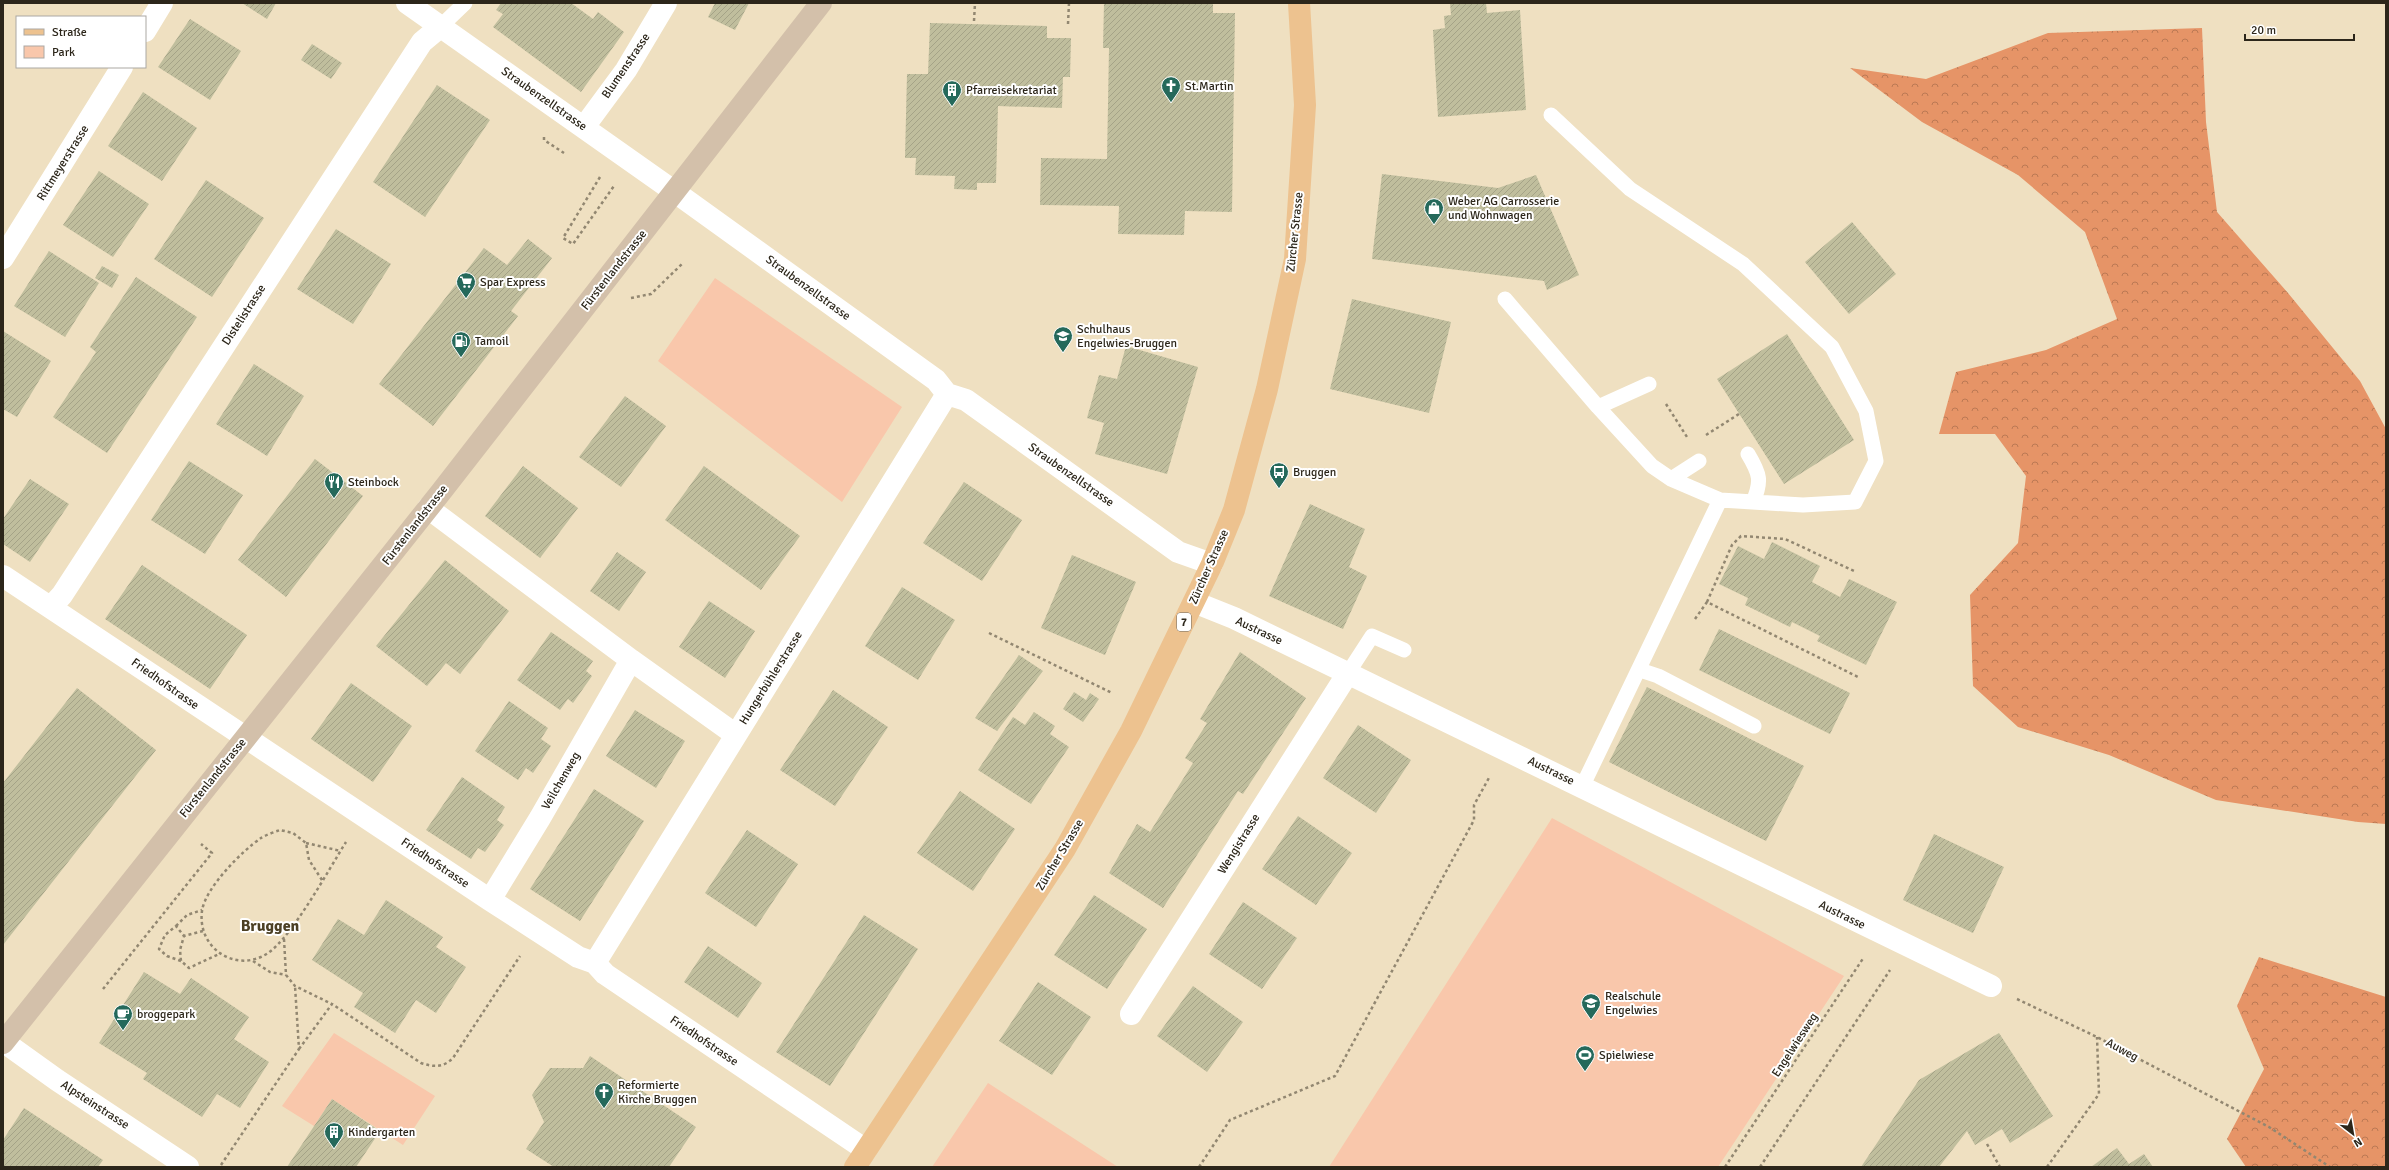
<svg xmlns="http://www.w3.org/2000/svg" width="2389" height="1170" viewBox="0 0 2389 1170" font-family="Signika,sans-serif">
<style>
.green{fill:#f9c7ab}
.forest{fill:url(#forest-crowns)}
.building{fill:url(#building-hatch)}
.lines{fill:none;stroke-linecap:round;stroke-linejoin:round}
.path{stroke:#928771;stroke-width:2.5;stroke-dasharray:3 3;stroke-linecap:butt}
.lane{stroke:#fff;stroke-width:15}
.street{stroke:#fff;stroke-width:22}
.secondary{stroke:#d3c0aa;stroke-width:22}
.primary{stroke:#edc28f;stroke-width:22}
.labels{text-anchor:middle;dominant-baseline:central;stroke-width:4;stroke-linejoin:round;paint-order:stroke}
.shield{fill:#fff;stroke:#6b675f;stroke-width:1}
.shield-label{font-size:11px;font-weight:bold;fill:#2c261a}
.street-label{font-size:12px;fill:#2c261a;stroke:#fff}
.poi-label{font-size:12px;fill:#2c261a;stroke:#fff;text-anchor:start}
.district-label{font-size:16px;font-weight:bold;fill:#4c4025;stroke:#fff}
</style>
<defs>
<pattern id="forest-crowns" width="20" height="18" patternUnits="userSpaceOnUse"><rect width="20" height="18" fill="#e69467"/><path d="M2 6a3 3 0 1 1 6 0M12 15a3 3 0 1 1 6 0" fill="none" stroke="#bb7954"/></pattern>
<pattern id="building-hatch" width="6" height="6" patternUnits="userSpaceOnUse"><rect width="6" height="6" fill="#c0be9d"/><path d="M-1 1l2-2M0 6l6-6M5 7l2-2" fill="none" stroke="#a5a387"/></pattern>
</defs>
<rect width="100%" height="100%" fill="#efe0c1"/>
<!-- green -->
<path class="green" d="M715 278 902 407 842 502 658 361Z
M1552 818 1844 976 1718 1167H1329Z
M334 1033 435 1096 403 1145 332 1099 314 1126 282 1106Z
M988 1083 1118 1167H932Z"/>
<!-- forest -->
<path class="forest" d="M2202 28 2206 122 2217 212 2288 293 2360 381 2386 429V824L2358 822 2216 800 2109 755 2018 727 1973 686 1970 595 2018 543 2026 476 1995 434H1939L1956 372 2046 350 2117 319 2085 232 2018 175 1922 122 1850 68 1926 79 2048 33Z
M2259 957 2386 997V1167H2246L2227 1139 2264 1069 2237 1006Z"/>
<!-- building -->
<path class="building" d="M242 3H276L267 19Z
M501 3H571L593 19 598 12 624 32 581 92 493 27 503 14 496 10Z
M715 3H749L735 30 708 17Z
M1104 3H1213V13H1235L1232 212 1185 211 1184 235 1118 234 1119 206 1040 205 1041 158 1107 159 1109 48H1103Z
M1450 3H1486L1487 13 1520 10 1526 110 1438 117 1433 30 1445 28 1444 16 1451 15Z
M190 19 241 51 210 100 158 67Z
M930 23 1047 26V38H1071L1070 77H1063L1062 108 998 106 996 183H977V190L954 189 955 176 915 175 916 158H905L907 74H928Z
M312 44 342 63 331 79 301 60Z
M437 85 490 120 425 217 373 182Z
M143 92 197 128 162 181 108 146Z
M99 171 149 204 113 257 63 225Z
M1382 174 1498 188 1536 175 1579 275 1547 290 1544 281 1372 259Z
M206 180 264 218 212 297 154 259Z
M1852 222 1896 274 1849 314 1805 262Z
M336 229 391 264 353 324 297 289Z
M528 239 552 258 511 311 518 316 433 426 379 384 484 248 507 265Z
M49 251 99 283 65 337 14 306Z
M102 266 119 275 112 288 95 278Z
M136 277 197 317 107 453 53 417 96 352 90 347Z
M1352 299 1451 322 1429 413 1330 389Z
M3 331 51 361 17 417 3 409Z
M1787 334 1854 440 1784 484 1717 379Z
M1126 346 1198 367 1167 474 1095 454 1104 423 1087 418 1099 375 1117 379Z
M254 364 304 396 267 456 216 424Z
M625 396 666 426 621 487 579 457Z
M315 459 363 496 286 597 238 560Z
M189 461 243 495 205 554 151 520Z
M523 466 578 508 540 558 485 516Z
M704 466 800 536 761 590 665 520Z
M30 479 69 504 30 562 3 544V519Z
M964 482 1022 520 982 581 923 543Z
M1310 504 1365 529 1349 567 1367 576 1343 629 1269 596Z
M1772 542 1820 566 1812 582 1840 597 1849 579 1897 602 1866 665 1817 641 1820 636 1792 622 1790 627 1745 605 1748 598 1719 584 1738 546 1764 559Z
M617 552 646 572 619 611 590 591Z
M1072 555 1136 582 1105 655 1041 628Z
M445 560 509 611 460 674 446 663 427 686 376 646Z
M142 565 247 635 210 689 105 619Z
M902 587 955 620 918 680 865 646Z
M709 601 755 631 725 678 679 647Z
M1719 629 1850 693 1830 734 1699 670Z
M551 632 593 661 586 671 592 676 573 703 568 699 560 710 517 680Z
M1240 652 1306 698 1243 794 1238 791 1163 908 1109 873 1137 824 1150 832 1193 763 1185 758 1207 723 1200 719Z
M1019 655 1043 671 997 731 975 718Z
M351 683 412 726 373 782 311 739Z
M1647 687 1804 766 1766 841 1609 762Z
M77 688 156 750 3 945V783Z
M833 690 888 727 835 806 780 770Z
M1074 692 1086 700 1090 693 1099 699 1083 722 1063 709Z
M509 701 548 728 541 739 551 746 533 773 526 768 518 780 475 751Z
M635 710 685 741 656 788 606 756Z
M1034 712 1055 726 1050 734 1069 747 1031 804 978 770 1013 717 1025 725Z
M1358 725 1411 760 1376 813 1323 778Z
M462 777 505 807 497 820 504 825 485 852 478 848 471 859 426 830Z
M594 789 644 821 580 921 530 889Z
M960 791 1015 829 973 891 917 853Z
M1298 816 1352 853 1316 905 1262 869Z
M747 830 798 864 756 927 705 893Z
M1934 834 2004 867 1973 933 1903 900Z
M1094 895 1147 929 1107 989 1054 955Z
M386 900 443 937 436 947 466 967 436 1013 416 1000 395 1033 354 1007 363 993 312 960 338 919 364 935Z
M1243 902 1297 938 1262 989 1209 954Z
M864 915 918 949 830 1086 776 1052Z
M708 946 762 983 738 1018 684 982Z
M144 972 180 994 191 978 249 1017 234 1039 269 1062 240 1108 217 1094 202 1117 143 1079 147 1073 99 1043Z
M1038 982 1091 1017 1052 1075 999 1041Z
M1193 986 1243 1022 1207 1072 1157 1036Z
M1999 1033 2053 1116 2010 1143 2002 1129 1975 1145 1967 1131 1939 1167H1861L1919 1080Z
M590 1056 696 1127 669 1167H554L526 1149 544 1122 532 1095 550 1068H583Z
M332 1099 380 1131 356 1167H287Z
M24 1108 103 1160 98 1167H3V1140Z
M2117 1148 2129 1164 2144 1154 2153 1167H2091Z"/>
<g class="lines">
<!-- path -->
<path class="path" d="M974 21 975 3
M1068 24 1069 3
M544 137V140L564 153
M600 177 563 238 573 244 614 186
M631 298 651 294 683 263
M1666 404 1687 437
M1706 435 1739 414
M1707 602 1732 545 1741 536 1785 539 1854 571
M1695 619 1707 602 1858 677
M989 633 1112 693
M306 843 341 851
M322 880 309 860 306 843 293 833 280 830C274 832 266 835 261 838 242 851 205 888 202 911 197 949 237 974 268 953 292 937 329 869 346 842
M176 926 187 915 202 910
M203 931 184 936 180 950 181 961 189 968 219 954
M284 939 286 975 295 986 332 1004
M181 961 167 956 159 949 165 935 176 926 184 936
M253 961 270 972 286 975
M103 989 212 853 201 844
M2017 999 2097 1037 2269 1127 2330 1167
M299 1049 332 1004 421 1063C433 1067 443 1068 453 1058L520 956
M1987 1144 2000 1167
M221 1165 299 1049 295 986
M1199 1167 1230 1120 1335 1076 1474 820V805L1490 776
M1725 1167 1864 957
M1760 1167 1890 970
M2047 1167 2099 1094 2097 1037"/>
<!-- lane -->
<path class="lane" d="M440 27 465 3
M1505 299 1598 407 1652 466 1671 479 1720 500 1803 505 1855 502 1876 461 1866 411 1832 347 1743 264 1630 189 1551 115
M1598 407 1649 384
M1748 454C1760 474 1762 481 1753 502
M1671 479 1699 461
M1640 670 1658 676 1754 726
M1348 673 1372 636 1404 650
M1582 787 1720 500"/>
<!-- street -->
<path class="street" d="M407 3 675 192 936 380 947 394 966 400 1178 552 1212 564
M145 31 162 3
M584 127 626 70 666 3
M3 258 122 67
M428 508 631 660 736 735
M3 576 490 900 578 957 595 963 605 974 866 1150
M1194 602 1234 618 1991 986
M51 607 62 595 422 42 440 27
M490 900 540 818 631 660
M595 963 947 394
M1131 1014 1348 673
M4 1042 57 1080 188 1167"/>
<!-- secondary -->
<path class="secondary" d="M3 1043 441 492 821 3"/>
<!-- primary -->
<path class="primary" d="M855 1167 1065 849 1131 731 1212 564 1234 510 1267 389 1295 259 1305 105 1299 3"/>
</g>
<!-- icons -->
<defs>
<symbol id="church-pin" viewBox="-11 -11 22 30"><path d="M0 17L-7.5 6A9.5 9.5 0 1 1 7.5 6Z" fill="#25695b" stroke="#fff"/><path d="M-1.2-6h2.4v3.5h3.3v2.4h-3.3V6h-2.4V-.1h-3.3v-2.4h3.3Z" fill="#fff"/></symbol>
<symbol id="building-pin" viewBox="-11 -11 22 30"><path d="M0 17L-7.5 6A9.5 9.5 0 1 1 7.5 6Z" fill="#25695b" stroke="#fff"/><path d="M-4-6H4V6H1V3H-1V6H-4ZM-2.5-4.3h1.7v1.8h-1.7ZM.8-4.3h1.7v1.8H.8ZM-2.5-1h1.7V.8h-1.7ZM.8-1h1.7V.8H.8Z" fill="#fff"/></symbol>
<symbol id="shop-pin" viewBox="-11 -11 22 30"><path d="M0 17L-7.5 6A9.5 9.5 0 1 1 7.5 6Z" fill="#25695b" stroke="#fff"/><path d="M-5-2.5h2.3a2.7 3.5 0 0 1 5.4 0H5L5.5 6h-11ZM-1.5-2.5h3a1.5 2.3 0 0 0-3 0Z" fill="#fff"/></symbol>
<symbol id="supermarket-pin" viewBox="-11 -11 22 30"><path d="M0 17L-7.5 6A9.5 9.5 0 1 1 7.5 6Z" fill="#25695b" stroke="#fff"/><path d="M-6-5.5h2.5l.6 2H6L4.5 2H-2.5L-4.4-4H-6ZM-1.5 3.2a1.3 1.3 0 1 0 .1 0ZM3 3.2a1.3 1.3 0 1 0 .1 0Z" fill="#fff"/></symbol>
<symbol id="school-pin" viewBox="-11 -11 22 30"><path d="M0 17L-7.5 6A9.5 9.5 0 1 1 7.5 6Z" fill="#25695b" stroke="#fff"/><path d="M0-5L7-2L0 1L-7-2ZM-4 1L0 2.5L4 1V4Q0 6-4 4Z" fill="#fff"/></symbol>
<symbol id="fuel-pin" viewBox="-11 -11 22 30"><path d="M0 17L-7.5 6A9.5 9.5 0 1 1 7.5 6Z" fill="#25695b" stroke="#fff"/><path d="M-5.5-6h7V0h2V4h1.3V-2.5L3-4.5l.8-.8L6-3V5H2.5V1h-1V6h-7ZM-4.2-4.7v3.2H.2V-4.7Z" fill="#fff"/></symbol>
<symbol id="bus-pin" viewBox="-11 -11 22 30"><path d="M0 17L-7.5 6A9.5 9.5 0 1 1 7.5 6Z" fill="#25695b" stroke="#fff"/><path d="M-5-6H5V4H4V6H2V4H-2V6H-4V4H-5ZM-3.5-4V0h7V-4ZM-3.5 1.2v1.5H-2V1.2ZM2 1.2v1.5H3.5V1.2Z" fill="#fff"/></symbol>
<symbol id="restaurant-pin" viewBox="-11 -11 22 30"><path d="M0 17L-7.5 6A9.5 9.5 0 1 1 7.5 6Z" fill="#25695b" stroke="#fff"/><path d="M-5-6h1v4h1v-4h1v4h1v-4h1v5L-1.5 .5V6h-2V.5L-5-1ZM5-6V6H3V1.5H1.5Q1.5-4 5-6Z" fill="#fff"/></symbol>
<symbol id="cafe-pin" viewBox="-11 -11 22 30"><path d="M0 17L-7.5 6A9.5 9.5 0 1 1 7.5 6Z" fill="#25695b" stroke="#fff"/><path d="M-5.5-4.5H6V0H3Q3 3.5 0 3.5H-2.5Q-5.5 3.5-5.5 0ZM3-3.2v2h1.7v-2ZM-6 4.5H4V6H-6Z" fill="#fff"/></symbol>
<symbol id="stadium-pin" viewBox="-11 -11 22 30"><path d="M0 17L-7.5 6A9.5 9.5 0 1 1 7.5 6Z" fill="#25695b" stroke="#fff"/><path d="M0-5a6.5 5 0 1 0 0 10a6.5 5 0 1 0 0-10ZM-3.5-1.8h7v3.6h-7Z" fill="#fff"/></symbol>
</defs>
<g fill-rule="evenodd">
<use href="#church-pin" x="1160" y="75" width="22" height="30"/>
<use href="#building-pin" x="941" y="79" width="22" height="30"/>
<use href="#shop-pin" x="1423" y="197" width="22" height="30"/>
<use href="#supermarket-pin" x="455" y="271" width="22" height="30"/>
<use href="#school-pin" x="1052" y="325" width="22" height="30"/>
<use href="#fuel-pin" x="450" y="330" width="22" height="30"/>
<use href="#bus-pin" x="1268" y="461" width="22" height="30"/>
<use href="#restaurant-pin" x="323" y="471" width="22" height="30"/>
<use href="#school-pin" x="1580" y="992" width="22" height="30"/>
<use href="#cafe-pin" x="112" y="1003" width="22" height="30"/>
<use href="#stadium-pin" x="1574" y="1044" width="22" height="30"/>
<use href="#church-pin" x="593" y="1081" width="22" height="30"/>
<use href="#building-pin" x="323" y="1121" width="22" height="30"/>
</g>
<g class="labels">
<!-- shield labels -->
<rect class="shield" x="1177" y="613" width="14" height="18" rx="3"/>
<g class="shield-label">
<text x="1184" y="622">7</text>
</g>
<!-- street labels -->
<g class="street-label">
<text transform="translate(626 66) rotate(-56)">Blumenstrasse</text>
<text transform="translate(544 99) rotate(35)">Straubenzellstrasse</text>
<text transform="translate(63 163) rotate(-58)">Rittmeyerstrasse</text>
<text transform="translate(1295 232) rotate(-84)">Zürcher Strasse</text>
<text transform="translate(614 270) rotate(-52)">Fürstenlandstrasse</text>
<text transform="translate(808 288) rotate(36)">Straubenzellstrasse</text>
<text transform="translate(244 315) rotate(-57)">Distelistrasse</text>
<text transform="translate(1071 475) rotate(35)">Straubenzellstrasse</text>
<text transform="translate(415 525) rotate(-52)">Fürstenlandstrasse</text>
<text transform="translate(1209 567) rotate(-66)">Zürcher Strasse</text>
<text transform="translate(1259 631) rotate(25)">Austrasse</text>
<text transform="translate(771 678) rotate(-58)">Hungerbühlerstrasse</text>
<text transform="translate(165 684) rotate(35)">Friedhofstrasse</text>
<text transform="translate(1551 771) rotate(26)">Austrasse</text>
<text transform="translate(213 778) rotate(-51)">Fürstenlandstrasse</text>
<text transform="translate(561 781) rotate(-60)">Veilchenweg</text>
<text transform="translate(1239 844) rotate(-58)">Wengistrasse</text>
<text transform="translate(1060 855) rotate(-59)">Zürcher Strasse</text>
<text transform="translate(435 863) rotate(34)">Friedhofstrasse</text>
<text transform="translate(1842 915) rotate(26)">Austrasse</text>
<text transform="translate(704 1041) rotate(34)">Friedhofstrasse</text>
<text transform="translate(1795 1045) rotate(-57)">Engelwiesweg</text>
<text transform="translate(2122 1050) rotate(28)">Auweg</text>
<text transform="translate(95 1105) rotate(33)">Alpsteinstrasse</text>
</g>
<!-- poi labels -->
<g class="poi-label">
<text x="1185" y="86">St.Martin</text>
<text x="966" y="90">Pfarreisekretariat</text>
<text x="1448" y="201">Weber AG Carrosserie<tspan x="1448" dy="14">und Wohnwagen</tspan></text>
<text x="480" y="282">Spar Express</text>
<text x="1077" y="329">Schulhaus<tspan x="1077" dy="14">Engelwies-Bruggen</tspan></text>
<text x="475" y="341">Tamoil</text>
<text x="1293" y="472">Bruggen</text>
<text x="348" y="482">Steinbock</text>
<text x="1605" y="996">Realschule<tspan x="1605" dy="14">Engelwies</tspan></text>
<text x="137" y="1014">broggepark</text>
<text x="1599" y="1055">Spielwiese</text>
<text x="618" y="1085">Reformierte<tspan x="618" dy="14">Kirche Bruggen</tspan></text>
<text x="348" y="1132">Kindergarten</text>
</g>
<!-- district labels -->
<g class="district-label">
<text x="270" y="926">Bruggen</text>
</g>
</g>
<!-- border -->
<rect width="2389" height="1170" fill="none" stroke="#2c261a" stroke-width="8"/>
<!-- legend -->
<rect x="16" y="16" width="130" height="52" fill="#ffffff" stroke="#aba8a3"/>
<rect x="24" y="29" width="20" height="6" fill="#edc28f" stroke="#aba8a3"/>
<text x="52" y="36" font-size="12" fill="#2c261a">Straße</text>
<rect x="24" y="46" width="20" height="12" fill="#f9c7ab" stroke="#aba8a3"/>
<text x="52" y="56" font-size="12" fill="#2c261a">Park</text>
<!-- north arrow -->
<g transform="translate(2353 1134) rotate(149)" stroke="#ffffff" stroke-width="3" paint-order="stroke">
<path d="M0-3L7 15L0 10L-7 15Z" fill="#2c261a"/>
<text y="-6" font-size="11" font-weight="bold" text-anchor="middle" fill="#2c261a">N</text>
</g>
<!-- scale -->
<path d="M2245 34v6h109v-6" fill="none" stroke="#2c261a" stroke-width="2"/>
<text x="2251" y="34" font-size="12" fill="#2c261a" stroke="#ffffff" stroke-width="3" paint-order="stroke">20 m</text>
</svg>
